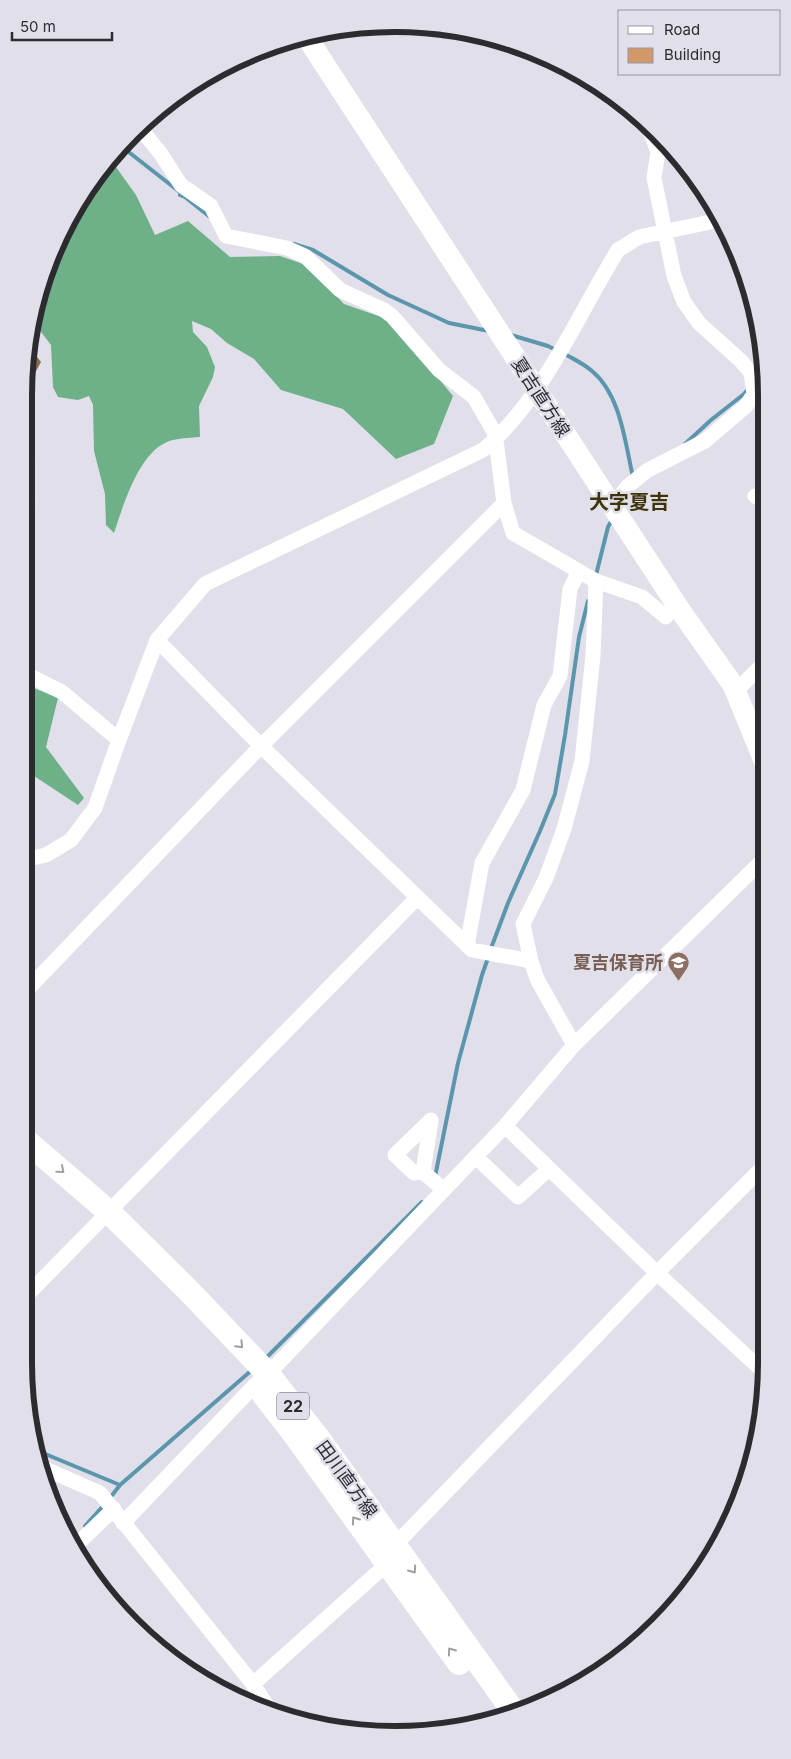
<svg xmlns="http://www.w3.org/2000/svg" width="791" height="1759" viewBox="0 0 791 1759" font-family="Inter,'Noto Sans JP',sans-serif">
<style>
.forest{fill:#6eb188}
.lines{fill:none;stroke-linecap:round;stroke-linejoin:round}
.stream{stroke:#5c96ad;stroke-width:4}
.street{stroke:#fff;stroke-width:15}
.secondary{stroke:#fff;stroke-width:21}
.primary{stroke:#fff;stroke-width:24}
.shaded-wall{fill:#926b48}
.building{fill:#d09967;stroke:#926b48}
.oneway{stroke:#a0a0a2}
.labels{text-anchor:middle;dominant-baseline:central;stroke-width:5;stroke-linejoin:round;paint-order:stroke}
.shield{fill:#e0dfea;stroke:#626268;stroke-width:1}
.shield-label{font-size:16px;font-weight:bold;fill:#2c2c30}
.street-label{font-size:18px;fill:#2c2c30;stroke:#e0dfea}
.education-label{font-size:18px;font-weight:bold;fill:#785e54;stroke:#e0dfea;text-anchor:end}
.quarter-label{font-size:20px;font-weight:bold;fill:#3d3409;stroke:#e0dfea}
.rim{fill:none;stroke:#2c2c30;stroke-width:6}
</style>
<rect width="100%" height="100%" fill="#e0dfea"/>
<!-- forest -->
<path class="forest" d="M119 149 116 167 136 195 155 235 188 221 230 257 280 256 306 265 344 304 390 320 453 396 434 444 396 459 343 409 281 390 254 359 227 343 211 329 192 321 193 332 207 347 215 367 213 377 199 406 200 437C189 438 174 438 165 443 138 456 123 506 114 533L106 525 105 494 94 451 93 405 89 396 78 400 58 397 53 387 51 345 32 320 52 253 86 189Z
M24 684 58 698 46 747 84 798 78 805 31 774 24 775Z"/>
<g class="lines">
<!-- stream -->
<path class="stream" d="M121 146 181 193 180 195 185 197 210 217
M294 244 313 250 388 295 449 323 489 331
M511 335 548 346 556 350
M563 353C573 359 583 363 592 371 621 395 625 443 633 477
M757 378 764 369
M685 444 711 420 744 394 749 388
M596 575 608 527 612 520
M490 951 508 903 540 831 555 794 565 735 579 637 588 601
M435 1177 458 1063 482 975 488 958
M264 1360 422 1202
M38 1451 120 1485
M110 1498 120 1485 253 1369
M85 1526 104 1505"/>
<!-- street -->
<path class="street" d="M139 127 161 154 181 185 211 206 226 236 287 248 305 256 340 290 384 310 392 316 439 370 474 397 497 437
M496 440 504 503 513 533 596 581 642 597 666 617
M755 496 765 502
M612 505 628 486 648 470 705 441 746 406 754 394 751 373 741 361 699 323 684 302 674 276 654 178 658 152 649 128
M157 640 261 746 472 950 531 961
M24 673 62 692 119 740
M736 691 765 662
M24 860 46 855 71 840 95 808 119 740 157 640 205 584 483 450C543 400 577 316 618 250L639 237 720 220
M467 946 482 863 523 790 544 705 560 676 570 589 579 571
M24 993 261 746 504 503
M574 1045 537 979 531 961 523 924 546 878 564 829 582 761 593 656 596 581
M505 1126 657 1273 766 1374
M476 1157 518 1197 549 1169
M423 1172 431 1120 395 1155 414 1173 423 1172 444 1190
M24 1298 417 898
M41 1467 100 1493 253 1684 268 1707
M123 1523 255 1385 268 1374 505 1126 574 1045 766 857
M73 1548 114 1509
M253 1684 387 1564 395 1545 657 1273 767 1163"/>
<!-- secondary -->
<path class="secondary" d="M306 36 680 610 733 685 765 763"/>
<!-- primary -->
<path class="primary" d="M24 1139 109 1212 188 1290 268 1374 321 1442 516 1715
M264 1395 295 1435 459 1663"/>
</g>
<!-- shaded-wall -->
<path class="shaded-wall" d="M32 350 41 362 24 393 27 359Z"/>
<!-- building -->
<path class="building" d="M29 345 32 350 27 359Z"/>
<!-- one-way arrows -->
<defs><path id="oneway-chevron" d="M-2-3.5L2.5 0L-2 3.5" fill="none" stroke-width="1.6" stroke-linecap="round" stroke-linejoin="round" transform="scale(1.25)"/></defs>
<g class="oneway">
<use href="#oneway-chevron" transform="translate(61 1170) rotate(41)"/>
<use href="#oneway-chevron" transform="translate(240 1345) rotate(46)"/>
<use href="#oneway-chevron" transform="translate(355 1520) rotate(-126)"/>
<use href="#oneway-chevron" transform="translate(413 1570) rotate(55)"/>
<use href="#oneway-chevron" transform="translate(451 1651) rotate(-126)"/>
</g>
<!-- icons -->
<defs>
<symbol id="school-pin" viewBox="-11 -11 22 30"><path d="M0 17L-7.5 6A9.5 9.5 0 1 1 7.5 6Z" fill="#8d6e63" stroke="#e0dfea"/><path d="M0-5L7-2L0 1L-7-2ZM-4 1L0 2.5L4 1V4Q0 6-4 4Z" fill="#fff"/></symbol>
</defs>
<g fill-rule="evenodd">
<use href="#school-pin" x="666" y="950" width="25" height="34"/>
</g>
<g class="labels">
<!-- shield labels -->
<rect class="shield" x="277" y="1392.5" width="32" height="27" rx="4"/>
<g class="shield-label">
<text x="293" y="1406">22</text>
</g>
<!-- street labels -->
<g class="street-label">
<text transform="translate(541 397) rotate(57)">夏吉直方線</text>
<text transform="translate(347 1479) rotate(54)">田川直方線</text>
</g>
<!-- education labels -->
<g class="education-label">
<text x="663" y="962">夏吉保育所</text>
</g>
<!-- quarter labels -->
<g class="quarter-label">
<text x="629" y="502">大字夏吉</text>
</g>
</g>
<!-- crop -->
<path d="M0 0H791V1759H0ZM395 32H395A363 363 0 0 1 758 395V1363A363 363 0 0 1 395 1726H395A363 363 0 0 1 32 1363V395A363 363 0 0 1 395 32Z" fill="#e0dfea" fill-rule="evenodd"/>
<path class="rim" d="M395 32H395A363 363 0 0 1 758 395V1363A363 363 0 0 1 395 1726H395A363 363 0 0 1 32 1363V395A363 363 0 0 1 395 32Z"/>
<!-- legend -->
<rect x="618" y="10" width="162" height="65" fill="#e0dfea" stroke="#9897a0"/>
<rect x="628" y="26" width="25" height="8" fill="#ffffff" stroke="#9897a0"/>
<text x="664" y="35" font-size="15" fill="#2c2c30">Road</text>
<rect x="628" y="48" width="25" height="15" fill="#d09967" stroke="#9897a0"/>
<text x="664" y="60" font-size="15" fill="#2c2c30">Building</text>
<!-- scale -->
<path d="M12 32v8h100v-8" fill="none" stroke="#2c2c30" stroke-width="2.5"/>
<text x="20" y="32" font-size="15" fill="#2c2c30" stroke="#e0dfea" stroke-width="4" paint-order="stroke">50 m</text>
</svg>
